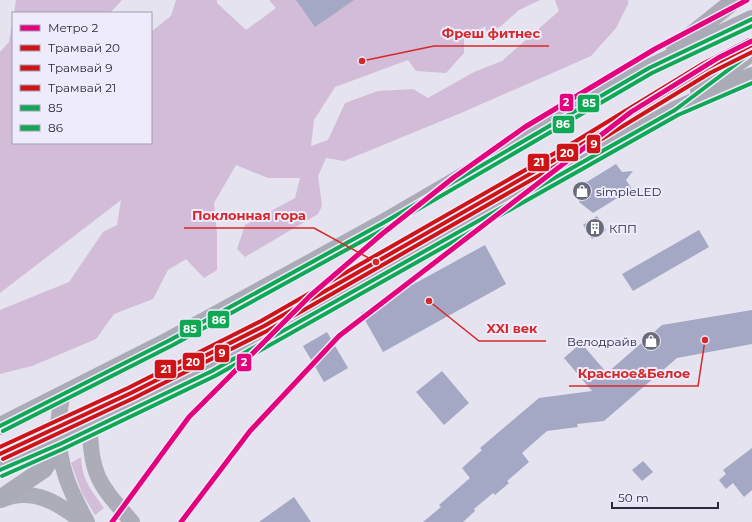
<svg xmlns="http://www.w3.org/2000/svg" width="752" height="522" viewBox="0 0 752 522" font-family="Montserrat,sans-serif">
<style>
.green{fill:#d2bcd8}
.building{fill:#a4a8c5}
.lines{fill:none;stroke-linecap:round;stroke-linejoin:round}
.secondary{stroke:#adadb9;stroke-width:16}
.primary{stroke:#ababb8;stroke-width:18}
.bus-1-casing{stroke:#edebfc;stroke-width:7}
.bus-2-casing{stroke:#edebfc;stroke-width:7}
.bus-1{stroke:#10a855;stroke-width:4}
.bus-2{stroke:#10a855;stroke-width:4}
.tram-1-casing{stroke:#edebfc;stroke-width:7}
.tram-2-casing{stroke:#edebfc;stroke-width:7}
.tram-3-casing{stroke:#edebfc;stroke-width:7}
.tram-1{stroke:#ce1417;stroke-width:4}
.tram-2{stroke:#ce1417;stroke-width:4}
.tram-3{stroke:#ce1417;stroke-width:4}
.metro-1-casing{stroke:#edebfc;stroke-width:8}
.metro-1{stroke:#e5007d;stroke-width:5}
.labels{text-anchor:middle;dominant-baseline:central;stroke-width:4;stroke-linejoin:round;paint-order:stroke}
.poi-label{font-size:12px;fill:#292a3b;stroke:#edebfc;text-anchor:start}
.leader{fill:none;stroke:#d62828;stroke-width:1.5}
.callout-dot{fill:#d62828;stroke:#edebfc;stroke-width:1.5}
.callout-label{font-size:13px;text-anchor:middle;font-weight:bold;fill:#d62828;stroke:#edebfc;stroke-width:4;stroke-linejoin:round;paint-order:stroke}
.line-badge{stroke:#edebfc;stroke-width:1.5}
.badge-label{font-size:11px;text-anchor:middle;font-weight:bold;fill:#fff}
</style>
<rect width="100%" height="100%" fill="#e4e3ef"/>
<!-- green -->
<path class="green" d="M16 0H122L110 13H14Z
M176 0H217V3L246 30 276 8 269 0H540L519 10 501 26 487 33 485 26 464 39V53L446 73 416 71 408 60 335 87 314 120 311 146 328 140 345 103 378 91 413 89 428 98 474 72 502 61 559 11 555 0H628V4L616 28 591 56 461 113 344 161 326 158 318 176 322 206 318 214 245 257 237 249 245 225 295 198 300 178H268L236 165 214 203 217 234V270L204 278 186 259 168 270 153 299 114 314 96 339 32 366 0 374V310L69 282 103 232 117 225 121 200 0 293V52L9 42 13 18V143H151V32L171 16Z
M81 457C82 480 91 490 104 508L95 515 82 493 71 463Z"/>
<!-- building -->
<path class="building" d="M296 0H354L315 27Z
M616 164 622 172 633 171 626 180 632 189 593 213 579 202 582 197 577 188Z
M597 216 606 230 592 239 583 225Z
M699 230 709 247 633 291 622 274Z
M485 245 506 284 383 352 361 313Z
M752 310V344L677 358 604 421 577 424 578 427 547 431 522 453 529 462 507 481 509 483 495 495 493 493 474 509 475 511 463 522H423L441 507 439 505 470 478 462 468 482 450 480 448 539 398 592 391 564 358 581 343 607 373 662 325Z
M327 332 348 368 324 382 303 346Z
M442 371 469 403 444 425 416 392Z
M752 448V490L744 497 733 483 726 489 719 480 726 474 723 470Z
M643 461 653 472 642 481 632 470Z
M294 497 311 522H259Z"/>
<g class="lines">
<!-- secondary -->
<path class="secondary" d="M62 395C61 406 58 418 58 429 59 467 69 489 87 522
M90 430C91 478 102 487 132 522
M1 500C33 486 58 503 83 522"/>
<!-- primary -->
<path class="primary" d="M675 48 735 0
M699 91 752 52
M0 426 170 340 383 223 649 68 752 19
M0 470 60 444 212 371 675 110 752 76
M0 499 44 469 60 444"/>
<defs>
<path id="bus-1" d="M0 426 170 340 383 223 649 68 752 19
M0 470 60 444 212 371 675 110 752 52"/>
<path id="bus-2" d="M3 431 173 345 386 228 652 73 752 26
M2 476 63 449 215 376 678 115 752 83"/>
</defs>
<!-- bus-1 casing -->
<use href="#bus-1" class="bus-1-casing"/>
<!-- bus-2 casing -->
<use href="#bus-2" class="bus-2-casing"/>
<!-- bus-1 -->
<use href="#bus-1" class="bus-1"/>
<!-- bus-2 -->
<use href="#bus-2" class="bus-2"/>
<defs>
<path id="tram-1" d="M0 454 131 393 264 326 579 146 707 68 752 45"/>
<path id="tram-2" d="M3 459 134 398 267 331 582 151 710 73 752 52"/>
<path id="tram-3" d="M0 447 128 388 261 321 576 141 704 63 749 40"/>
</defs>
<!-- tram-1 casing -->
<use href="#tram-1" class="tram-1-casing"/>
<!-- tram-2 casing -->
<use href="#tram-2" class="tram-2-casing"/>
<!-- tram-3 casing -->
<use href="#tram-3" class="tram-3-casing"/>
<!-- tram-1 -->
<use href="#tram-1" class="tram-1"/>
<!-- tram-2 -->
<use href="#tram-2" class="tram-2"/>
<!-- tram-3 -->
<use href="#tram-3" class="tram-3"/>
<defs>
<path id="metro-1" d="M112 522 189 417 311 295 382 234 453 178 525 127 655 49 747 0
M181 522 250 431 339 336 631 112 718 58 752 41"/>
</defs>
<!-- metro-1 casing -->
<use href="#metro-1" class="metro-1-casing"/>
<!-- metro-1 -->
<use href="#metro-1" class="metro-1"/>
</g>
<!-- icons -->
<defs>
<symbol id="shop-disc" viewBox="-11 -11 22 22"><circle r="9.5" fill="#6a6b7a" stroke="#edebfc"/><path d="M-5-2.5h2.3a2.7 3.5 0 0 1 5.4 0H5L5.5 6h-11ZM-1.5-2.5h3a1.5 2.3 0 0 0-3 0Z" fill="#fff"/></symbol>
<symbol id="building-disc" viewBox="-11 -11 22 22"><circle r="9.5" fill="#6a6b7a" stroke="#edebfc"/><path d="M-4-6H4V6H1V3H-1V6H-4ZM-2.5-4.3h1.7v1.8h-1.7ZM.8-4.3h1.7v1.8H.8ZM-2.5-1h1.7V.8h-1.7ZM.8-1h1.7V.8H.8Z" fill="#fff"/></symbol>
</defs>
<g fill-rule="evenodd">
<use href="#shop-disc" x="571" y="180" width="22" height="22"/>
<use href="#building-disc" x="584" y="217" width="22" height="22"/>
<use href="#shop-disc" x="640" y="330" width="22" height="22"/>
</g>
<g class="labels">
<!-- poi labels -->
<g class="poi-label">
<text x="596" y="191">simpleLED</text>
<text x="609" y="228">КПП</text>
<text x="637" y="341" text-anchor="end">Велодрайв</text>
</g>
</g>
<!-- callouts -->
<path class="leader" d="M362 61L434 46H549M376 262L314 228H184M429 301L479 341H546M705 340L698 386H569"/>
<g class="callout-dot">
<circle cx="362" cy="61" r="4"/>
<circle cx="376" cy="262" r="4"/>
<circle cx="429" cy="301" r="4"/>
<circle cx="705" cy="340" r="4"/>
</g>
<g class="callout-label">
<text x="491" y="38">Фреш фитнес</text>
<text x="249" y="220">Поклонная гора</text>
<text x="512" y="333">XXI век</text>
<text x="634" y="378">Красное&amp;Белое</text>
</g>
<g class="line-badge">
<rect x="559" y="93" width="15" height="19" rx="4" fill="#e5007d"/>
<rect x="577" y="94" width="23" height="19" rx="4" fill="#10a855"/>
<rect x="552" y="115" width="23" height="19" rx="4" fill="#10a855"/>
<rect x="586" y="134" width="15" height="20" rx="4" fill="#ce1417"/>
<rect x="556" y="143" width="23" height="19" rx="4" fill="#ce1417"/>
<rect x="527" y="153" width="23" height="19" rx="4" fill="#ce1417"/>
<rect x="207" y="310" width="23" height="19" rx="4" fill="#10a855"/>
<rect x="179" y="319" width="23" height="19" rx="4" fill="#10a855"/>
<rect x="214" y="344" width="16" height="19" rx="4" fill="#ce1417"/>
<rect x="182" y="352" width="23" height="19" rx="4" fill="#ce1417"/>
<rect x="236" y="353" width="16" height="19" rx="4" fill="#e5007d"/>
<rect x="154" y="359" width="23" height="20" rx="4" fill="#ce1417"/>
</g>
<g class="badge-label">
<text x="566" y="106">2</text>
<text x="589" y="107">85</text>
<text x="563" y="128">86</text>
<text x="594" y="148">9</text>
<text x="567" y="157">20</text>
<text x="539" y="166">21</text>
<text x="219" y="324">86</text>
<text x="190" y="333">85</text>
<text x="222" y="357">9</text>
<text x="193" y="366">20</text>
<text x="244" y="366">2</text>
<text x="166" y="373">21</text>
</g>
<!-- legend -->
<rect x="12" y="12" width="140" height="132" fill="#edebfc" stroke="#9f9eaf"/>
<rect x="20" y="25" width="20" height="6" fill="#e5007d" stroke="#9f9eaf"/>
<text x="48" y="32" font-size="12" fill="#292a3b">Метро 2</text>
<rect x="20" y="45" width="20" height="6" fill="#ce1417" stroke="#9f9eaf"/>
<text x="48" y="52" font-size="12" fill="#292a3b">Трамвай 20</text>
<rect x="20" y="65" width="20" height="6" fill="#ce1417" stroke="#9f9eaf"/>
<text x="48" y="72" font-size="12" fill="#292a3b">Трамвай 9</text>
<rect x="20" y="85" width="20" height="6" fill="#ce1417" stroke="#9f9eaf"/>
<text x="48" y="92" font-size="12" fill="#292a3b">Трамвай 21</text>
<rect x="20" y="105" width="20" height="6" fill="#10a855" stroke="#9f9eaf"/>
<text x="48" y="112" font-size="12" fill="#292a3b">85</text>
<rect x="20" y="125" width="20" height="6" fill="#10a855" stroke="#9f9eaf"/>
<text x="48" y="132" font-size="12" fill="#292a3b">86</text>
<!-- scale -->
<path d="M612 502v6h106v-6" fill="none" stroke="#292a3b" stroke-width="2"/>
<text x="618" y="502" font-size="12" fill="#292a3b" stroke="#edebfc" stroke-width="3" paint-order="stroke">50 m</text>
</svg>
